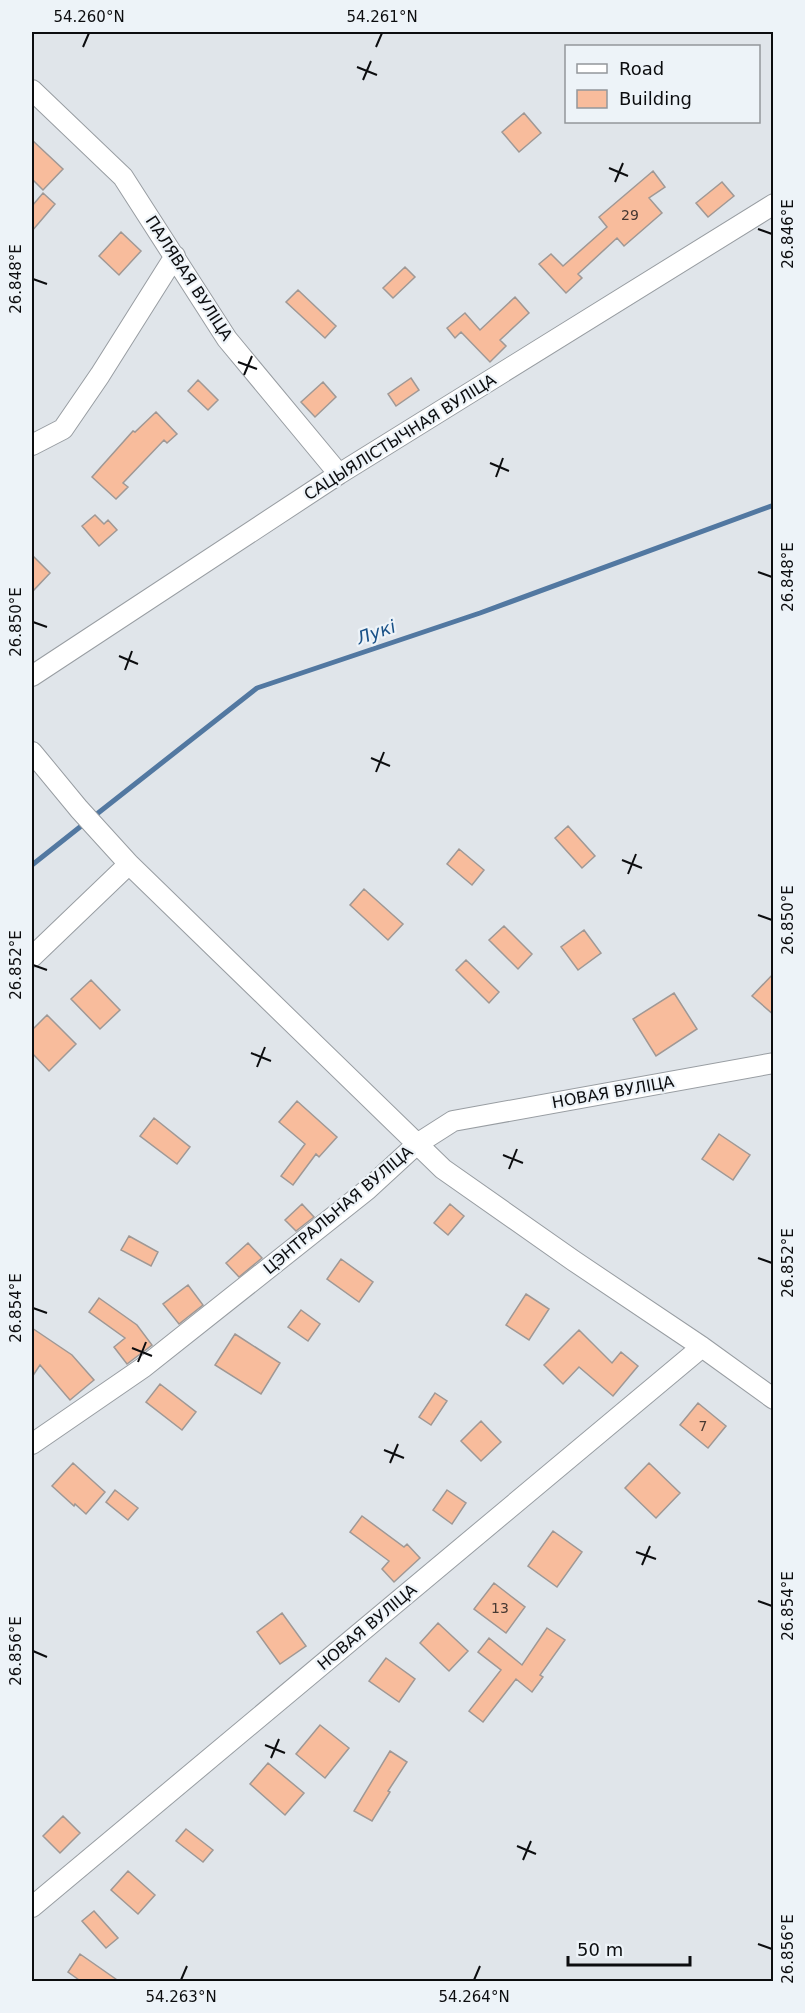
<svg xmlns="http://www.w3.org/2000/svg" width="805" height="2013" viewBox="0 0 805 2013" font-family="'DejaVu Sans',sans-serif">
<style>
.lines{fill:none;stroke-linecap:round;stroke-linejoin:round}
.stream{stroke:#5278a1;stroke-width:5}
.building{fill:#f8bc9c;stroke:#9f9895;stroke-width:1.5}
.minor-casing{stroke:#989da2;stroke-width:22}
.minor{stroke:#fff;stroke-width:20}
.ticks{fill:none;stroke:#0c0d0f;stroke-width:2}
.labels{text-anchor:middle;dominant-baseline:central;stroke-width:4.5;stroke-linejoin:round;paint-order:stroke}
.number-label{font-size:14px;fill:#473932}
.street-label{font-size:16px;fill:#0c0d0f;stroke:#edf3f8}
.water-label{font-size:18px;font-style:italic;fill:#195187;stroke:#edf3f8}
.neatline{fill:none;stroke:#0c0d0f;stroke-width:2}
.ticks-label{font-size:15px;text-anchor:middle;fill:#0c0d0f}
</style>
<rect width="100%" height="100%" fill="#e0e5ea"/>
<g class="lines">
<!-- stream -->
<path class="stream" d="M93 817 257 688 480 613 774 505
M32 865 85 823"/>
</g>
<!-- building -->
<path class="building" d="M524 113 541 133 519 152 502 132Z
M32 140 63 169 43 190 32 179Z
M653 171 665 187 649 198 662 213 624 246 617 238 578 274 582 278 566 293 539 264 551 254 563 266 607 227 599 217Z
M722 182 734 196 708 217 696 203Z
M43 193 55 204 32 231V206Z
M121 232 141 251 119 275 99 256Z
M405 267 415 277 393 298 383 288Z
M298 290 336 326 325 338 286 302Z
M515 297 529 313 500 340 506 346 490 362 461 332 455 338 447 328 465 313 480 330Z
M411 378 419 390 396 406 388 394Z
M198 380 218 400 208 410 188 391Z
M323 382 336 397 315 417 301 402Z
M156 412 177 434 167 443 164 440 123 483 128 487 116 499 92 477 133 431 135 432Z
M95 515 104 524 108 520 117 530 99 546 82 526Z
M32 555 50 573 32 592Z
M568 826 595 856 582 868 555 838Z
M459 849 484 870 472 885 447 864Z
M364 889 403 924 388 940 350 905Z
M504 926 532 954 518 969 489 940Z
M584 930 601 953 578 970 561 947Z
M466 960 499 992 489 1003 456 970Z
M774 973V1015L752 996Z
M91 980 120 1010 100 1029 71 999Z
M674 993 697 1029 656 1056 633 1019Z
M47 1015 76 1044 49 1071 32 1053V1030Z
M297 1101 337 1137 319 1157 316 1154 293 1185 281 1176 305 1144 279 1122Z
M154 1118 190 1147 177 1164 140 1136Z
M719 1134 750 1155 733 1180 702 1159Z
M302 1204 314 1217 296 1231 285 1220Z
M450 1204 464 1216 448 1235 434 1223Z
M129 1236 158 1252 151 1266 121 1250Z
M248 1243 262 1258 239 1277 226 1263Z
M341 1259 373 1282 359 1302 327 1279Z
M188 1285 203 1305 179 1324 163 1304Z
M526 1294 549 1309 529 1340 506 1325Z
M99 1298 137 1325 152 1345 127 1364 114 1347 125 1338 89 1312Z
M301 1310 320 1324 308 1341 288 1327Z
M32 1328 72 1355 94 1380 70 1400 40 1365 32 1377Z
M579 1330 612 1363 621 1352 638 1366 613 1396 579 1367 563 1384 544 1365Z
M235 1334 280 1363 261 1394 215 1365Z
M160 1384 196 1412 182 1430 146 1402Z
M435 1393 447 1401 431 1425 419 1417Z
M698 1403 726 1426 708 1448 680 1425Z
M481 1421 501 1442 481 1461 461 1441Z
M73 1463 105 1492 86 1514 75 1504 74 1506 52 1486Z
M649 1463 680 1493 656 1518 625 1488Z
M115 1490 138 1508 128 1520 106 1502Z
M447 1490 466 1503 452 1524 433 1510Z
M362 1516 404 1547 407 1544 420 1558 394 1582 382 1569 389 1561 350 1532Z
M553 1531 582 1552 557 1587 528 1566Z
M494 1583 525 1607 506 1633 474 1609Z
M282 1613 306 1646 280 1664 257 1632Z
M438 1623 468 1651 449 1671 420 1643Z
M547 1628 565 1640 540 1675 543 1677 532 1692 516 1679 483 1722 469 1711 501 1670 478 1652 489 1638 522 1665Z
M386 1658 415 1679 399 1702 369 1681Z
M320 1725 349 1748 325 1778 296 1754Z
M390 1751 407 1762 388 1791 390 1792 372 1821 354 1811Z
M268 1763 304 1793 285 1815 250 1784Z
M63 1816 80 1833 60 1853 43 1836Z
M186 1829 213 1850 203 1862 176 1841Z
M128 1871 155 1895 138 1914 111 1890Z
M94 1911 118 1938 106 1948 82 1921Z
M80 1954 120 1982H82L68 1972Z"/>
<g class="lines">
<defs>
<path id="minor" d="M32 90 123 177 227 339 339 474
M32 445 63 429 100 375 175 256
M32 676 339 474 774 204
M32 752 79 809 129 864 443 1169 574 1261 702 1347 774 1399
M32 957 129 864
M32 1444 144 1367 367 1190 417 1144 453 1121 774 1063
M32 1907 702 1347"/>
</defs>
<!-- minor casing -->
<use href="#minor" class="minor-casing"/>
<!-- minor -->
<use href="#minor" class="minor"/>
</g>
<!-- ticks -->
<path class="ticks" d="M83 47 89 33M376 47 382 33M357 67 377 75M363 80 371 61M609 168 628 176M615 182 623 163M758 229 772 234M33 279 47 284M238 362 257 369M244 375 252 356M490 463 509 471M496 477 503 458M758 572 772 577M33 622 47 627M119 656 138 664M125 670 132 651M371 758 390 766M376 772 384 752M622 860 642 868M628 874 636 854M758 915 772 920M33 965 47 970M251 1053 271 1061M257 1067 265 1047M503 1155 523 1163M509 1169 517 1149M758 1258 772 1263M33 1308 47 1313M132 1348 152 1356M138 1362 146 1342M384 1450 404 1458M390 1463 398 1444M636 1552 656 1559M642 1565 650 1546M758 1601 772 1606M33 1651 47 1657M265 1745 285 1753M271 1758 279 1739M517 1846 536 1854M523 1860 531 1841M758 1944 772 1949M181 1980 187 1966M474 1980 480 1966"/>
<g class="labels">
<!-- number labels -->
<g class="number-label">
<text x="630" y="215">29</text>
<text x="703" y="1426">7</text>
<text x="500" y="1608">13</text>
</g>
<!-- street labels -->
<g class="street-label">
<text transform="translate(189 278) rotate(57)">ПАЛЯВАЯ ВУЛІЦА</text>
<text transform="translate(400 437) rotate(-32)">САЦЫЯЛІСТЫЧНАЯ ВУЛІЦА</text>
<text transform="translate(613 1092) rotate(-10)">НОВАЯ ВУЛІЦА</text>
<text transform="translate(338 1210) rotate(-40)">ЦЭНТРАЛЬНАЯ ВУЛІЦА</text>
<text transform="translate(367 1627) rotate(-40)">НОВАЯ ВУЛІЦА</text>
</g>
<!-- water labels -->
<g class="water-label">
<text transform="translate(376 632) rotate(-19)">Лукі</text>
</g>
</g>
<!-- border -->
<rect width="805" height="2013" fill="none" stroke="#edf3f8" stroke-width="66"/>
<!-- legend -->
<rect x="565" y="45" width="195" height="78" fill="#edf3f8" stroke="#93979b" stroke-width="1.5"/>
<rect x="577" y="64" width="30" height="9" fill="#ffffff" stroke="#93979b" stroke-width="1.5"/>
<text x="619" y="75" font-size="18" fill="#0c0d0f">Road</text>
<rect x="577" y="90" width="30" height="18" fill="#f8bc9c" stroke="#93979b" stroke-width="1.5"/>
<text x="619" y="105" font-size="18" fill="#0c0d0f">Building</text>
<!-- scale -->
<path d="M568 1956v9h122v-9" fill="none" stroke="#0c0d0f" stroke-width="3"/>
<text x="577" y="1956" font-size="18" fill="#0c0d0f" stroke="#edf3f8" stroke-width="4.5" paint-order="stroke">50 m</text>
<rect x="33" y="33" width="739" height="1947" class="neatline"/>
<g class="ticks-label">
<text x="89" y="22">54.260°N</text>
<text x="382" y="22">54.261°N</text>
<text transform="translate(788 234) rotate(-90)" y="5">26.846°E</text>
<text transform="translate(16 279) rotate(-90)" y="5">26.848°E</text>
<text transform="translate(788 577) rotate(-90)" y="5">26.848°E</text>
<text transform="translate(16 622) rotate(-90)" y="5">26.850°E</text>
<text transform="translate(788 920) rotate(-90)" y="5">26.850°E</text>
<text transform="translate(16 965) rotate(-90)" y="5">26.852°E</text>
<text transform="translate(788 1263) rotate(-90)" y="5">26.852°E</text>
<text transform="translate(16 1308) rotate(-90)" y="5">26.854°E</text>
<text transform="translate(788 1606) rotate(-90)" y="5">26.854°E</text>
<text transform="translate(16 1651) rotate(-90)" y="5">26.856°E</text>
<text transform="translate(788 1949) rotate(-90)" y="5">26.856°E</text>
<text x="181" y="2002">54.263°N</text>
<text x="474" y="2002">54.264°N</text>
</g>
</svg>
